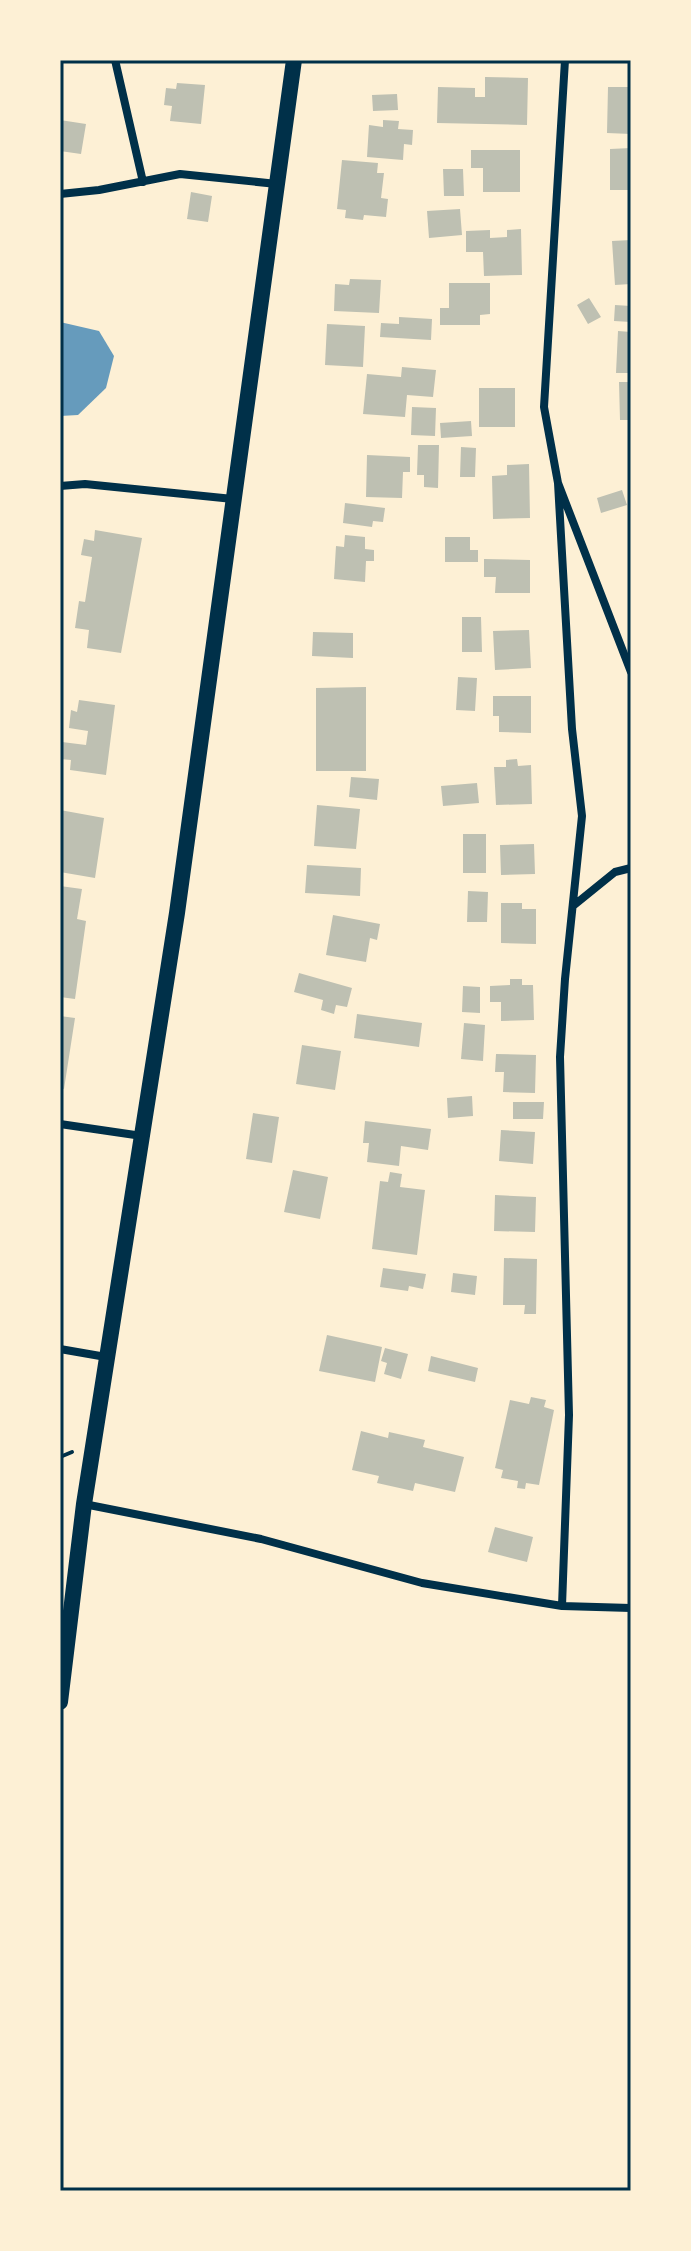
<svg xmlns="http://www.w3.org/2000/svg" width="691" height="2251" viewBox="0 0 691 2251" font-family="'Fira Sans',sans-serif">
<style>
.water{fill:#669bbc}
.building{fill:#bec0b2}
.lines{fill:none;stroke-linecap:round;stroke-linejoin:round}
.path{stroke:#003049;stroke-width:4}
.minor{stroke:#003049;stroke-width:8}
.secondary{stroke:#003049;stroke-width:16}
.neatline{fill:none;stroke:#003049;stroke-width:3}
</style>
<rect width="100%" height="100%" fill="#fdf0d5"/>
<!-- water -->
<path class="water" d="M60 322 99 331 114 356 106 388 78 415 60 416Z"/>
<!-- building -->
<path class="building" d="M485 77 528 78 527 125 437 123 438 87 475 88V97H485Z
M177 83 205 85 201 124 170 121 172 106 164 105 166 88 176 89Z
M608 87H631V134L607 133Z
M397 94 398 110 373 111 372 95Z
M60 120 86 124 81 154 60 151Z
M383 120 399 121 398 129 413 130 412 145 404 144 403 160 367 157 369 125 383 127Z
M631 148V190H610V149Z
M471 150H520V192H483V168H471Z
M342 160 378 163 377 173H384L381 198 388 199 386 217 364 215 363 220 345 218 346 210 337 209Z
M443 169H463L464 196H444Z
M191 192 212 196 208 222 187 219Z
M460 209 462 235 429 238 427 211Z
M521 229 522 275 484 276 483 252H466V231L490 230V238L507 237V230Z
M631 240V284L615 285 612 241Z
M350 279 381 280 379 313 334 311 335 284 349 285Z
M449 283H490V314L480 315V325H440V308H449Z
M589 298 601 317 588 324 577 305Z
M615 305 631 306V322L614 321Z
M399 317 432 319 431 340 380 337 381 323 399 324Z
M327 324 365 326 363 367 325 365Z
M618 331 631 332V373H616Z
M402 367 436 370 433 397 407 395 405 417 363 414 367 374 401 377Z
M619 382H631V420H620Z
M479 388H515V427H479Z
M412 407 436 408 435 436 411 435Z
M471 421 472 436 441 438 440 423Z
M418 445H439L438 488 424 487V475H417Z
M461 447 476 448 475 477H460Z
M367 455 410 457V472H403L402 498 366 497Z
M529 464 530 518 493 519 492 476 507 475V465Z
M622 490 627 505 601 513 597 498Z
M345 503 385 508 383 522 373 521 372 527 343 523Z
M95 530 142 538 121 653 87 648 89 630 75 628 79 601 85 602 92 557 81 555 84 539 94 541Z
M345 535 365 537V549L374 550V561H366L365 582 334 579 336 546 344 547Z
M445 537H470V550H478V562H445Z
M484 559 530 560V593H495L496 577H484Z
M462 617H481L482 652H462Z
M529 630 531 668 495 670 493 631Z
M313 632 353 633V658L312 656Z
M458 677 477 678 475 711 456 710Z
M366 687V771H316V688Z
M493 696H531V733L499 732V716H493Z
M79 700 115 705 106 775 70 770 71 760 60 759 62 742 86 745 88 731 69 728 71 710 77 712Z
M517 759 518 766 531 765 532 804 496 805 494 767H506V760Z
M351 777 379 779 377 800 349 797Z
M477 783 479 803 443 806 441 786Z
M317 805 360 809 356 849 314 846Z
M60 810 104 818 95 878 60 872Z
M463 834H486V873H463Z
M534 844 535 874 501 875 500 845Z
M307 865 361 868 360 896 305 893Z
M60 886 82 889 77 919 86 921 75 999 60 997Z
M468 891 488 892 487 922H467Z
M501 903H522V909H536V944L501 943Z
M333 915 380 924 377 940 370 938 366 962 326 955Z
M299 973 352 988 347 1007 336 1005 334 1014 321 1010 323 1000 294 992Z
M510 979H522V985H533L534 1020 501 1021V1002H490V986L510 985Z
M463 986 480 987V1013L462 1012Z
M357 1014 422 1023 419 1047 354 1038Z
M60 1016 75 1018 64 1089 60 1088Z
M464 1023 485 1025 483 1061 461 1059Z
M302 1045 341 1051 335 1090 296 1084Z
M496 1054 536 1055 535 1093 503 1092 504 1072H495Z
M472 1096 473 1116 448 1118 447 1098Z
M513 1102H544L543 1119H513Z
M253 1113 279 1117 272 1163 246 1159Z
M365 1121 431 1129 428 1150 401 1146 399 1166 367 1162 369 1143H363Z
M501 1130 535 1132 533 1164 499 1161Z
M293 1170 328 1177 320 1219 284 1212Z
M390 1172 402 1174 400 1187 425 1190 417 1255 372 1249 380 1181 388 1182Z
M495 1195 536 1197 535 1232 494 1231Z
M504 1258 537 1259 536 1314H524L525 1305H503Z
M383 1268 426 1274 423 1289 409 1286 408 1291 380 1287Z
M453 1273 477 1276 475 1295 451 1292Z
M327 1335 382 1347 375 1382 319 1371Z
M385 1348 408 1354 401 1379 384 1374 387 1363 381 1361Z
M431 1356 478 1368 475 1382 428 1371Z
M531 1397 546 1400 544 1407 554 1410 539 1485 526 1483 525 1489 517 1488 518 1481 501 1478 503 1470 495 1468 510 1400 529 1404Z
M361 1431 388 1438 389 1432 425 1440 423 1447 464 1457 455 1492 415 1483 413 1491 377 1483 379 1476 352 1470Z
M495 1527 533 1537 527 1562 488 1552Z"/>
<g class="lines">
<!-- path -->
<path class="path" d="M60 1457 72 1452"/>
<!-- minor -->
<path class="minor" d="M115 60 143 182
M565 60 544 407 558 483 631 672
M60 194 99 190 180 174 277 184
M558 483 572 729 582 816 565 979 560 1057 569 1415 562 1606
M60 486 85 484 233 499
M573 906 615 872 631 868
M60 1124 142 1136
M60 1349 106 1357
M84 1504 261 1539 422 1583 562 1606 631 1608"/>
<!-- secondary -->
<path class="secondary" d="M60 1702 84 1504 177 913 294 60"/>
</g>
<!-- border -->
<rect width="691" height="2251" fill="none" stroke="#fdf0d5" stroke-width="124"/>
<rect x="62" y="62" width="567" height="2127" class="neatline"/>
</svg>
